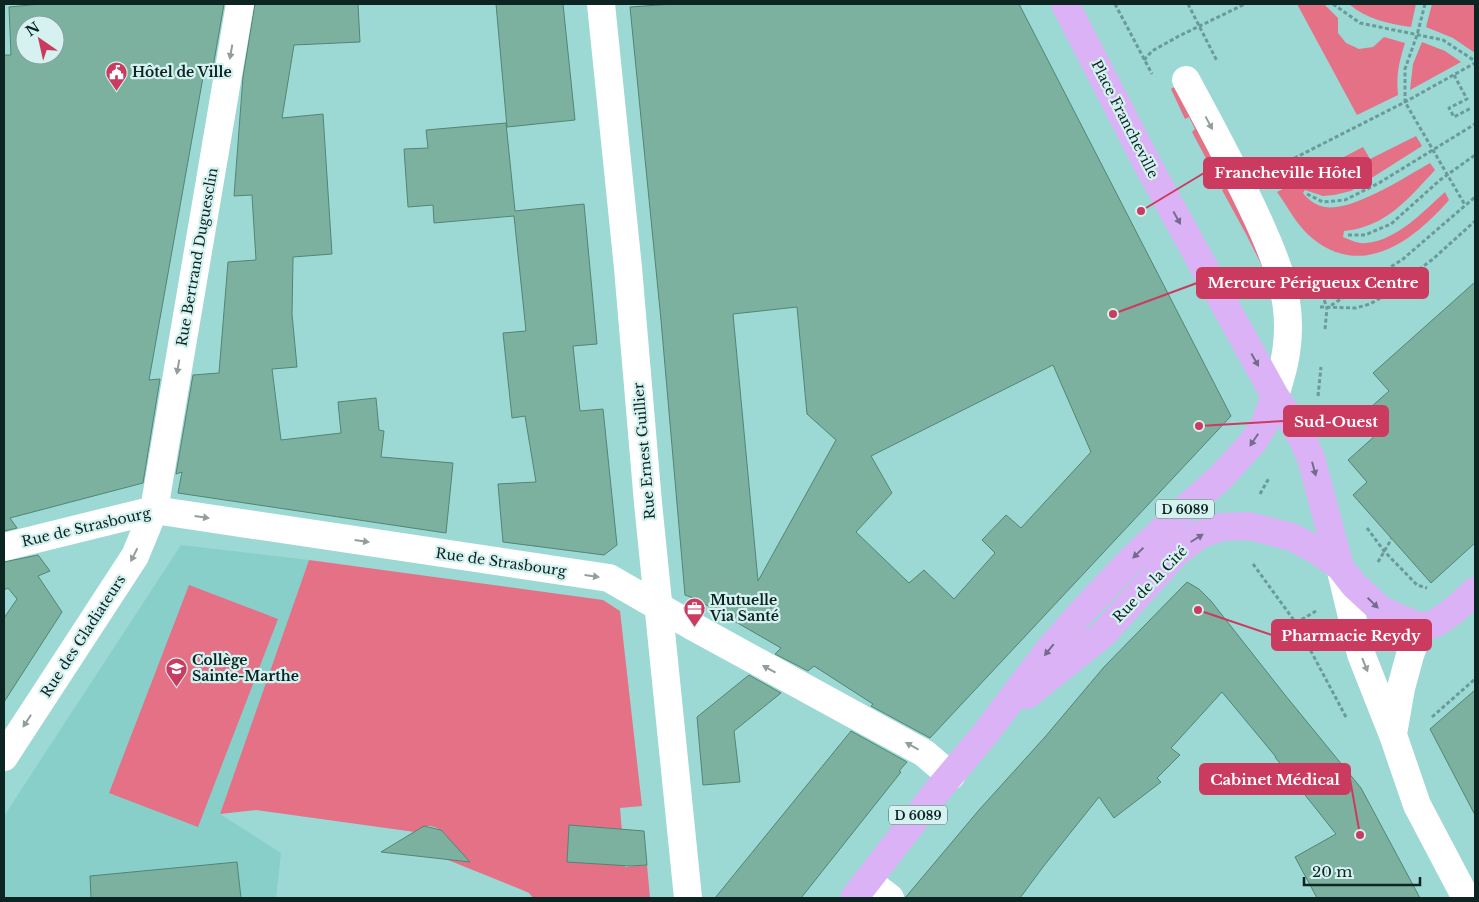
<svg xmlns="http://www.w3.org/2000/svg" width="1479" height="902" viewBox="0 0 1479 902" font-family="'Libre Baskerville',serif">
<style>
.built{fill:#88cfca}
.green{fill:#e47186}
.building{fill:#7db19f;stroke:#528573;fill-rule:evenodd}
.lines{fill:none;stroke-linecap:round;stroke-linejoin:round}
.path{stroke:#6b9b98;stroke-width:3;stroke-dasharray:4 2.5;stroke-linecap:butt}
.minor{stroke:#fff;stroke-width:28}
.major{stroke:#dcb2f7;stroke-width:28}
.oneway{fill:#929d9c}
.oneway2{fill:#746c8d}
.labels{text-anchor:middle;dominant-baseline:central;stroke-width:4.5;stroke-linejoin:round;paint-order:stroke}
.shield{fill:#d5f2f0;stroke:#486260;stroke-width:1}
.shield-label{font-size:12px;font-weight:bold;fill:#0c2523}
.poi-label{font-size:14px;font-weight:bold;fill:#0c2523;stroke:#d5f2f0;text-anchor:start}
.street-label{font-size:14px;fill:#0c2523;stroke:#d5f2f0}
.leader{fill:none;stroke:#cb3b5f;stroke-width:2}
.callout-dot{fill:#cb3b5f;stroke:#d5f2f0;stroke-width:2}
.callout{fill:#cb3b5f;stroke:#cb3b5f;stroke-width:2}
.callout-label{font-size:15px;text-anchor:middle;font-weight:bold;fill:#fff}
</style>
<rect width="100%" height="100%" fill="#9cd8d4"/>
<!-- built -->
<path class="built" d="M181 545 309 560 220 814 281 853 276 898H4V816Z"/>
<!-- green -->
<path class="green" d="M1297 4H1324L1338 18V33L1346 43 1359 49 1373 47 1384 37 1405 43C1399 62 1396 75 1398 95L1357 115Z
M1349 4H1416L1411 27C1389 24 1366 19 1349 4Z
M1432 4H1475V53L1453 38 1426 27Z
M1422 42 1445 51 1461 62 1410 90 1413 64Z
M1180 83 1243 205 1268 278 1246 234 1222 190 1226 188 1221 178 1217 179 1192 132 1195 129 1189 117 1185 119 1171 89Z
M1416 136 1422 146 1351 191 1334 195 1323 196 1305 190 1303 193C1307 199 1317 206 1325 207 1352 212 1407 176 1430 163L1435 170C1408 199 1386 227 1344 231L1343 237C1350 240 1358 244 1366 243 1396 241 1424 211 1445 192L1449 200C1414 240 1363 280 1312 238 1297 226 1288 207 1277 192L1363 147 1370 159Z
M309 560 603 600 620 611 642 806 620 808 625 867 647 865 650 898H533L529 893 520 889 448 860C449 856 451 851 451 848 450 835 439 825 426 826 422 827 418 830 415 832L256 810 220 814Z
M189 585 278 619 198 827 109 793Z"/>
<!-- building -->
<path class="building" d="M40 4H224L213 67 205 66 149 380 160 379 143 483 10 518 17 528 4 531V55H11L9 7ZM25 25H55V55H25Z
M255 4H358L360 42 294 45 282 118 323 114 332 254 293 257 292 314 297 367 272 369 281 440 341 433 338 402 376 398 379 430 384 431 381 457 453 463 446 533 178 493 182 472 176 474 193 375 219 373 228 262 256 260 252 195 234 196 243 77Z
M496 4H563L575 120 507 127Z
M673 4H1019L1231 416 930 738 871 706 873 704 814 666 808 671 775 654 781 648 696 599 685 595 661 320 630 7ZM797 307 807 414 836 440 758 581 733 314ZM1053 365 1091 452 1021 528 1006 515 982 540 995 553 954 599 924 570 909 583 856 532 892 493 871 456Z
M506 123 515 211 584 204 597 344 573 346 580 411 603 409 617 545 604 555 503 542 498 484 536 482 525 416 512 418 503 333 526 331 514 216 434 223 433 205 408 207 404 149 428 148 426 130Z
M1475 282V543L1431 583 1353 495 1367 482 1348 460 1377 434 1361 416 1389 391 1373 373Z
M38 555 50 571 38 576 62 612 4 702V618L17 599 8 588 4 590V562Z
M1187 582 1199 589 1211 601 1285 695 1361 788 1420 898H1317L1295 857 1336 834 1275 757H1276L1222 692 1171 748 1180 755 1157 778 1161 782 1114 818 1099 797 1043 867 1020 898H905L979 810 1045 737 1104 667Z
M749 675 781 693 734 731 740 782 703 785 697 717Z
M1475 690V815L1430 729Z
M851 731 907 762 899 771 901 772 801 898H715Z
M569 825 644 831 647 865 630 866 567 862Z
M424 826 441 830 470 862 381 852Z
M237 862 241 898H91L90 876Z"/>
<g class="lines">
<!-- path -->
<path class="path" d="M1115 4 1152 74
M1188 4 1217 61
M1333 4 1360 23 1443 40 1475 61
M1425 4 1417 35 1405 69V102L1465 205
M1144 60 1152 51 1179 36 1245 4
M1454 75 1467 99 1449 108 1454 117 1471 108
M1271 170 1405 102 1475 63
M1307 194 1323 202 1345 200 1379 183 1475 124
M1348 235H1365L1391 224 1440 180 1475 155
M1322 294 1327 308
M1320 307 1356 308 1370 304 1382 297 1433 259 1475 221
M1325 329 1327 308 1403 259 1475 197
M1318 396 1321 367
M1260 494 1269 478
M1367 528 1384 551 1417 585 1427 588
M1378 562 1392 538
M1253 564 1296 623 1347 719
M1296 623 1316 611
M1432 717 1475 679"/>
<!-- minor -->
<path class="minor" d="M601 4 628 268 648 503 688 898
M1186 80C1211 126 1236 172 1258 220 1273 253 1288 288 1288 325 1288 353 1283 370 1275 396
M4 547 154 510 609 578 694 627 924 753 951 776
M1340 567 1361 654 1393 735 1417 805 1466 898
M1393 734 1401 688 1410 655 1420 627
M4 757 135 556 154 510 240 4
M868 881 890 898"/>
<!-- major -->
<path class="major" d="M1065 4 1150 169 1275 396 1300 434 1311 458 1340 567 1354 585 1381 610 1420 627 1434 624 1452 612 1475 591
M1027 695 1102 635 1176 553 1199 535 1221 527 1249 526 1292 537 1318 551 1340 567
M854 898 933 796 985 734 1048 651 1081 613 1131 560 1177 516 1221 477 1253 442 1265 423 1275 396"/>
</g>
<!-- one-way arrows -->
<defs><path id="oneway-solid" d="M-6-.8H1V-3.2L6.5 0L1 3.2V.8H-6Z" transform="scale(1.25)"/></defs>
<g class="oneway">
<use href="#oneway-solid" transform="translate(231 52) rotate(100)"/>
<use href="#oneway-solid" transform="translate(1209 123) rotate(62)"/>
<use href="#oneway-solid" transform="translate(178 367) rotate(100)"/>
<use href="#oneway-solid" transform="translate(202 517) rotate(8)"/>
<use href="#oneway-solid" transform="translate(362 541) rotate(8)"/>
<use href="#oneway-solid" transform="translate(134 555) rotate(117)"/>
<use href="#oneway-solid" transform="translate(592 576) rotate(8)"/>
<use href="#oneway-solid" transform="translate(1365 665) rotate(68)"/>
<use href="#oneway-solid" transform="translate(769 669) rotate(-151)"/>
<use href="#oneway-solid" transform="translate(27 721) rotate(123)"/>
<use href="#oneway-solid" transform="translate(912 746) rotate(-151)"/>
</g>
<g class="oneway2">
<use href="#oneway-solid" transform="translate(1177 218) rotate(61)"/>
<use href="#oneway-solid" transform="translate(1255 360) rotate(61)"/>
<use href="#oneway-solid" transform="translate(1254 440) rotate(124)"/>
<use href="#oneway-solid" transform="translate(1314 469) rotate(75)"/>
<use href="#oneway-solid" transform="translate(1197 538) rotate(-32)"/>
<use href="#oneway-solid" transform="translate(1138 553) rotate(136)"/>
<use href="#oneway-solid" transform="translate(1373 603) rotate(44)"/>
<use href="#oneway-solid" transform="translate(1049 650) rotate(129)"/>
</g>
<!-- icons -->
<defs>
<symbol id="civic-pin" viewBox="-11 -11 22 30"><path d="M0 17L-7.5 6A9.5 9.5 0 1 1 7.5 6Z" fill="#cb3b5f" stroke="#d5f2f0"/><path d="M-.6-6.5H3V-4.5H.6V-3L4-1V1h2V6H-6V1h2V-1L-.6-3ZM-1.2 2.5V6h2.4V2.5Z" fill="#fff"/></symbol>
<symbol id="office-pin" viewBox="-11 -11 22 30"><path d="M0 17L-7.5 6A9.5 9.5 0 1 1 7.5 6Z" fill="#cb3b5f" stroke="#d5f2f0"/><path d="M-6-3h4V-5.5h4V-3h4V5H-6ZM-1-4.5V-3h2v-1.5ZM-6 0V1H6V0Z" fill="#fff"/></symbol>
<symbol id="school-pin" viewBox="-11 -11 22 30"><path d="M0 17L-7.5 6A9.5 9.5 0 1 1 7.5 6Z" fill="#cb3b5f" stroke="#d5f2f0"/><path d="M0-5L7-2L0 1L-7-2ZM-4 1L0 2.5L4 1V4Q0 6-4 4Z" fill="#fff"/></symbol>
</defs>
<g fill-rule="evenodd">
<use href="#civic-pin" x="104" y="60" width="25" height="34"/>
<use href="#office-pin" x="682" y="596" width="25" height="34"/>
<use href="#school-pin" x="164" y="656" width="25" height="34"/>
</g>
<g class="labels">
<!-- shield labels -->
<g class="shield">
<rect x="1156" y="499.5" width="58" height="19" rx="4"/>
<rect x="889" y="805.5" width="58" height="19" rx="4"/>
</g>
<g class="shield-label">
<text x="1185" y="509">D 6089</text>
<text x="918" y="815">D 6089</text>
</g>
<!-- poi labels -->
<g class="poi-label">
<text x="132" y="72">Hôtel de Ville</text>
<text x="710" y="600">Mutuelle<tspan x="710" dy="16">Via Santé</tspan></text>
<text x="192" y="660">Collège<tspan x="192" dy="16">Sainte-Marthe</tspan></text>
</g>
<!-- street labels -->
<g class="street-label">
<text transform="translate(1125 119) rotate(63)">Place Francheville</text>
<text transform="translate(197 257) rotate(-80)">Rue Bertrand Duguesclin</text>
<text transform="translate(644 451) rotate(-95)">Rue Ernest Guillier</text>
<text transform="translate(86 527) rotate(-13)">Rue de Strasbourg</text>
<text transform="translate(501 562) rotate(8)">Rue de Strasbourg</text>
<text transform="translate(1150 584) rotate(-46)">Rue de la Cité</text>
<text transform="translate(83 636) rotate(-57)">Rue des Gladiateurs</text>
</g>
</g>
<!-- callouts -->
<path class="leader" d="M1141 211L1204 173M1113 314L1197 283M1199 426L1284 421M1198 610L1272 635M1360 835L1350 779"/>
<g class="callout-dot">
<circle cx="1141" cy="211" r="5"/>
<circle cx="1113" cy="314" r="5"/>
<circle cx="1199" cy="426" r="5"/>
<circle cx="1198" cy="610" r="5"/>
<circle cx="1360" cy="835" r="5"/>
</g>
<g class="callout">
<rect x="1204" y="158" width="167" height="30" rx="5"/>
<rect x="1197" y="268" width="231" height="30" rx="5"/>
<rect x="1284" y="406" width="104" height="30" rx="5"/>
<rect x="1272" y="620" width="159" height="30" rx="5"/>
<rect x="1200" y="764" width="150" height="30" rx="5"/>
</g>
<g class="callout-label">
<text x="1288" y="178">Francheville Hôtel</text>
<text x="1313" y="288">Mercure Périgueux Centre</text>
<text x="1336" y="427">Sud-Ouest</text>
<text x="1351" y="641">Pharmacie Reydy</text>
<text x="1275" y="785">Cabinet Médical</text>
</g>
<!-- border -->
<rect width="1479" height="902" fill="none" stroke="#0c2523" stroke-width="10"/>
<!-- north arrow -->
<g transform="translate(40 40) rotate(326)"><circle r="24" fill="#d5f2f0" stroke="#85a09e"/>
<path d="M0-4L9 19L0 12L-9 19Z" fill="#cb3b5f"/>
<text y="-8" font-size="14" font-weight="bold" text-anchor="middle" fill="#0c2523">N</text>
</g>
<!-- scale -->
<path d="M1304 877v8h116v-8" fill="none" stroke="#0c2523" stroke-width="2.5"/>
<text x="1312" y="877" font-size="15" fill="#0c2523" stroke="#d5f2f0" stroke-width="4" paint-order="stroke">20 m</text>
</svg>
